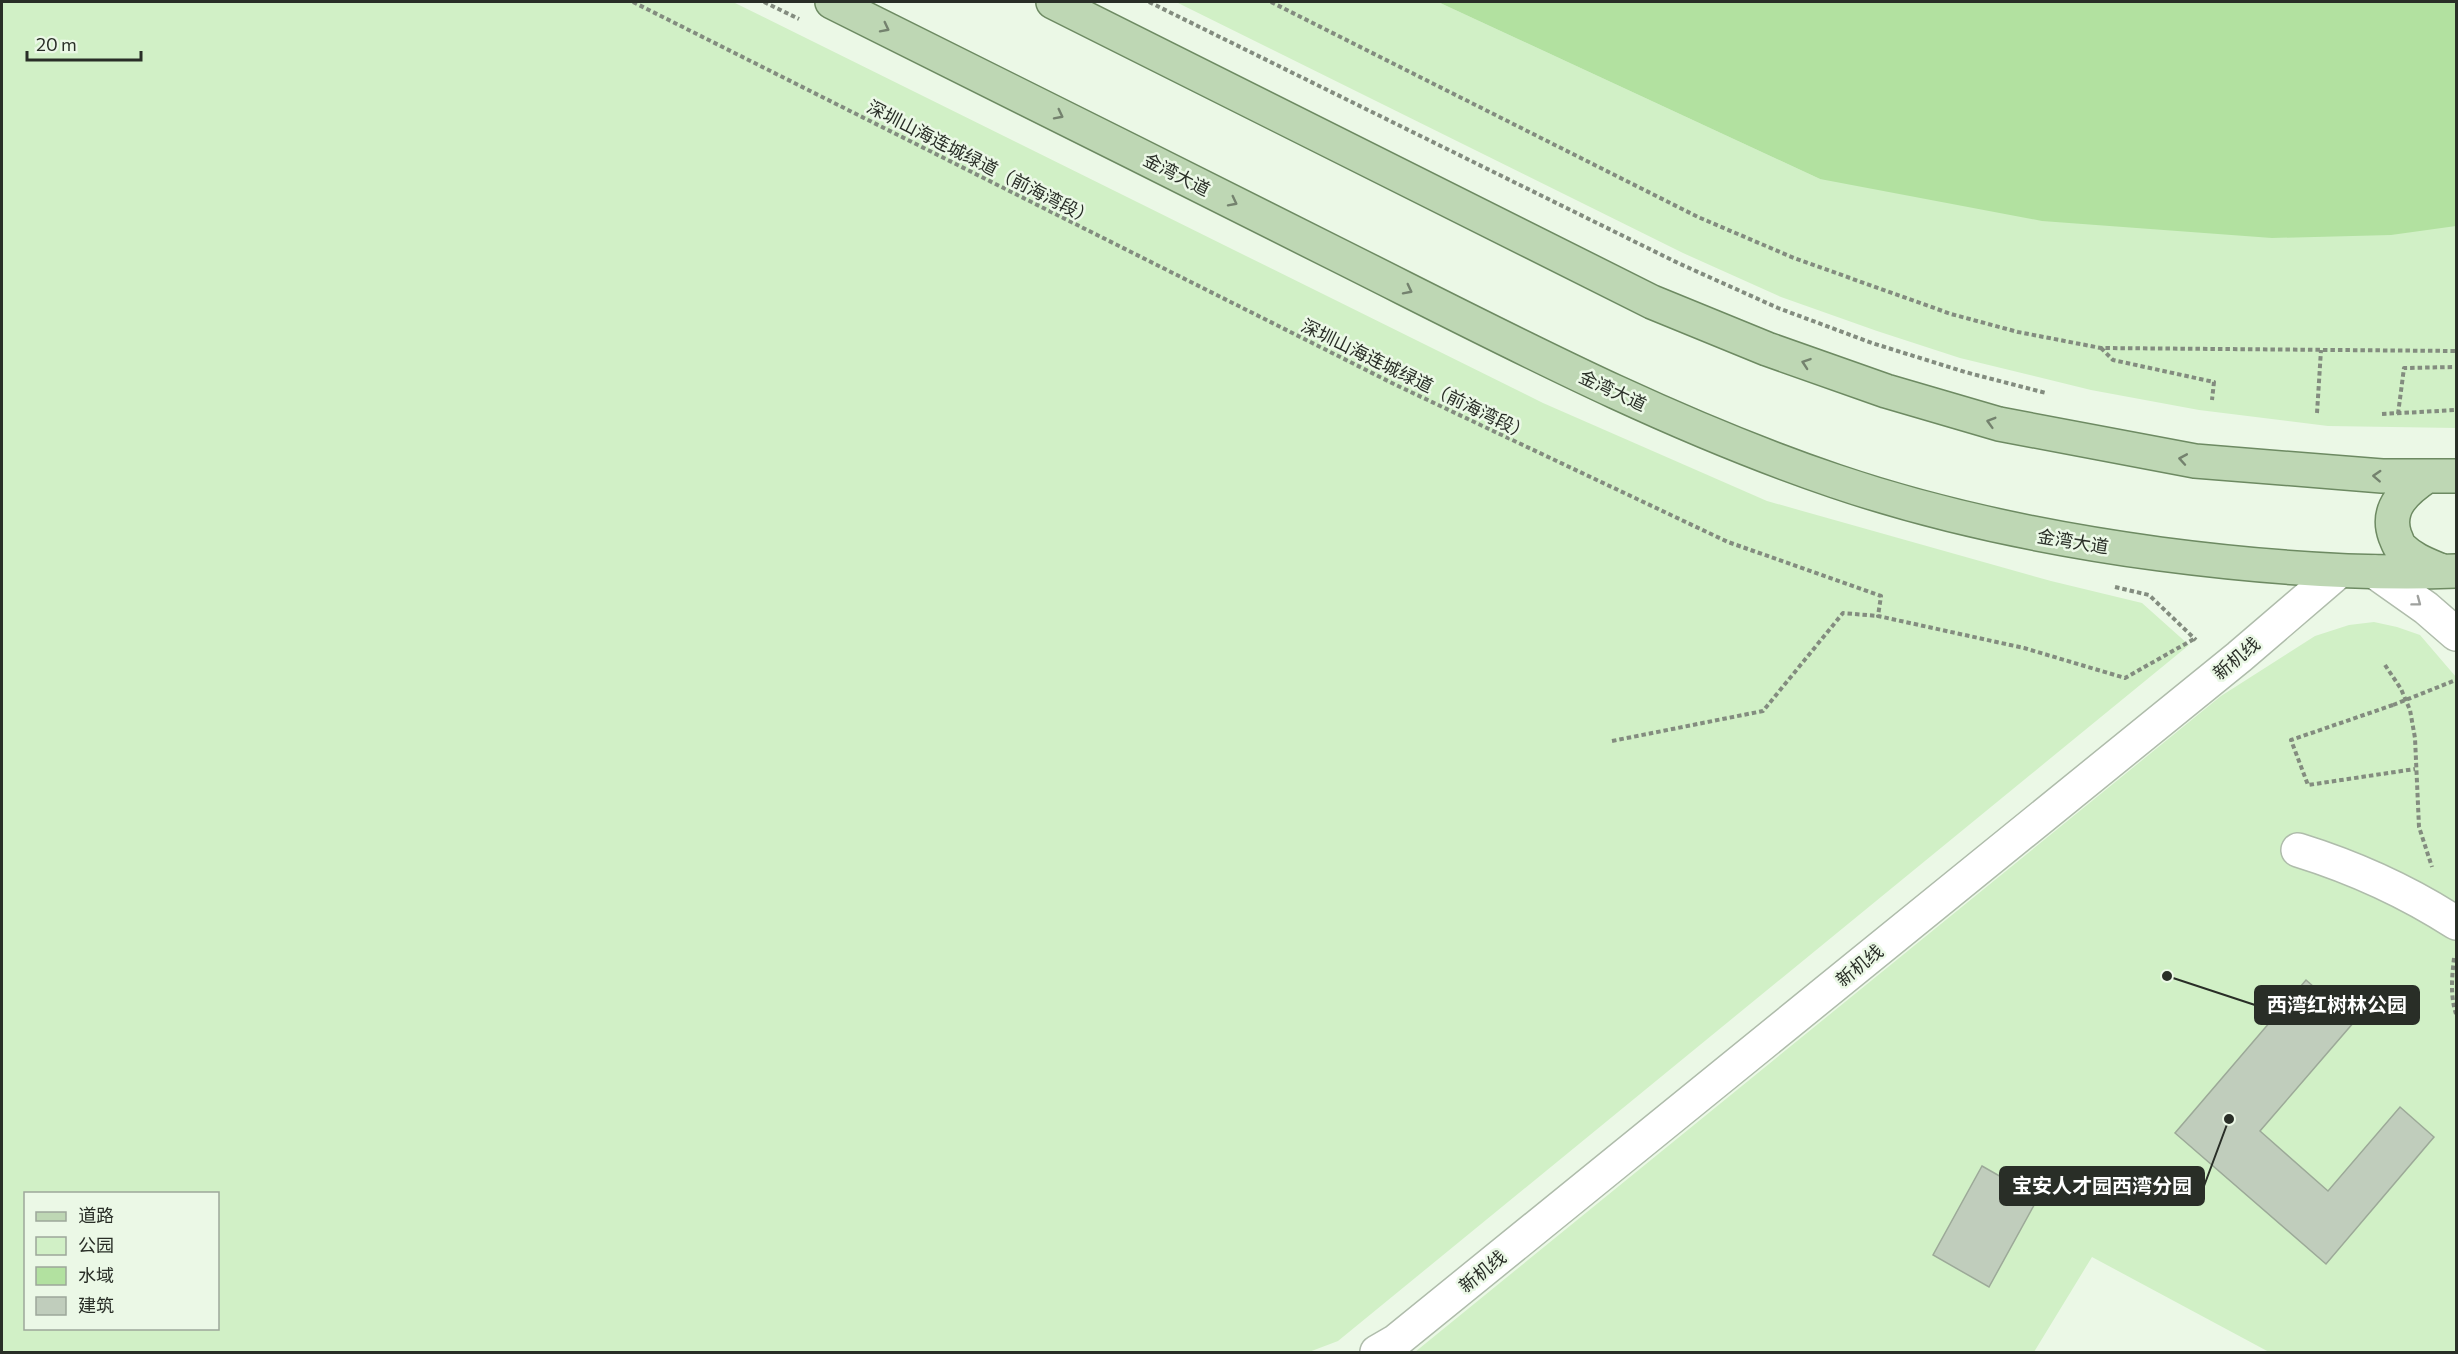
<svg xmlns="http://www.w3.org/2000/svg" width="2458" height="1354" viewBox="0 0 2458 1354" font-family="Commissioner,'Noto Sans SC',sans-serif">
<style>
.green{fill:#d1f0c6;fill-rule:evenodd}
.water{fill:#b2e1a0}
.building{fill:#c0cdbc;stroke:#9ca998;stroke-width:1.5}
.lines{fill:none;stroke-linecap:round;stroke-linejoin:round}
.minor-casing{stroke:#afbcab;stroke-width:36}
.major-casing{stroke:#6d8a62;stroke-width:36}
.path{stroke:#838c7f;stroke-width:4;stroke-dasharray:4.5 3;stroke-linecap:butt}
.minor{stroke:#fff;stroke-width:33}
.major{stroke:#bed7b4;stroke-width:33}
.path-bridge{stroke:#838c7f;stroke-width:4;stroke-dasharray:4.5 3;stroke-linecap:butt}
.oneway{stroke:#74826e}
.oneway2{stroke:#9fa19e}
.labels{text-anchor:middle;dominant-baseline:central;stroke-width:5;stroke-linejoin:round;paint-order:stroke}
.street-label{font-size:18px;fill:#292e27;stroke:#ebf8e6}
.leader{fill:none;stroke:#292e27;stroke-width:2}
.callout-dot{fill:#292e27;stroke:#ebf8e6;stroke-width:2}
.callout{fill:#292e27;stroke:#292e27;stroke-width:2}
.callout-label{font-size:20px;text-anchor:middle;font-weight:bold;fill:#fff}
</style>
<rect width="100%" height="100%" fill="#ebf8e6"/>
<!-- green -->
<path class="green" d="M2 2H733L1543 403 1767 501 2051 581 2142 603 2189 645 1338 1341 1309 1352H2ZM26 1194H218V1328H26Z
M1176 2H1438L1820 179 2456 34V428L2328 426 2199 410 2091 390 1960 358 1877 331 1781 297 1683 253Z
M2374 622 2397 627 2420 635 2456 677V1352H2269L2092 1257 2034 1352H1415L2221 696 2315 636 2349 625Z"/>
<!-- water -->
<path class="water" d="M1438 2H2456V226L2391 235 2272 238 2042 221 1820 179Z"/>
<!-- building -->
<path class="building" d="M2306 980 2354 1022 2260 1131 2328 1191 2400 1107 2434 1137 2326 1264 2175 1133Z
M1982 1166 2038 1198 1989 1287 1933 1255Z"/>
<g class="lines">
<defs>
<path id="minor" d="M2375 572 2426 608 2456 634
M2298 850C2356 868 2405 890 2456 923
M1377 1352 1396 1341 2239 657 2338 572"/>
<path id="major" d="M832 2C999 85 1167 169 1334 253 1498 335 1661 422 1835 481 1941 517 2049 539 2160 554 2259 567 2357 575 2456 571
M1053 2 1652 302 1767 349 1886 391 1999 424 2195 461 2382 476H2456
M2427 476C2406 490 2385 508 2395 536 2397 540 2398 545 2401 548 2413 560 2428 565 2442 571"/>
</defs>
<!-- minor casing -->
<use href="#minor" class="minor-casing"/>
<!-- major casing -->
<use href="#major" class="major-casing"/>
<!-- path -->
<path class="path" d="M633 2 1396 385 1728 542 1881 596 1878 616 2024 648 2125 678 2194 639
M764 2 799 19
M1149 2 1678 263 1778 308 1872 343 1965 372 2046 393
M1271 2 1698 217 1794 258 1951 314 2018 332 2101 348 2456 351
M2101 348 2113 360 2214 382 2212 400
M2317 413 2321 350
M2382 414 2456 410
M2398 414 2404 368 2456 367
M2115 587 2149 595 2196 640
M2385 665 2401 689 2410 710 2415 738 2419 827 2432 867
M2393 705 2291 740 2308 785 2415 769
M1612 741 1763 711 1843 613 1878 616
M2454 958C2452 977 2450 995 2456 1014"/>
<!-- minor -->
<use href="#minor" class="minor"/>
<!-- major -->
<use href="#major" class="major"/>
<!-- path-bridge -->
<path class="path-bridge" d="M2393 705 2456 680"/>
</g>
<!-- one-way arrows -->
<defs><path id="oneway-chevron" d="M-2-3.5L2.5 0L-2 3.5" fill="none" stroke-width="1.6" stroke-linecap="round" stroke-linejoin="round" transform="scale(1.5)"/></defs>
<g class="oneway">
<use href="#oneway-chevron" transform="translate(885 28) rotate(27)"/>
<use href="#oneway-chevron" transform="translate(1059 115) rotate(27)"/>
<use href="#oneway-chevron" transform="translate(1233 202) rotate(27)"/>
<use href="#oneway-chevron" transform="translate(1408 290) rotate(27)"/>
<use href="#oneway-chevron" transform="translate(1806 363) rotate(-161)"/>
<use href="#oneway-chevron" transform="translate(1991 422) rotate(-164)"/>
<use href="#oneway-chevron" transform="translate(2183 459) rotate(-170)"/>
<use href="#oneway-chevron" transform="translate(2377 476) rotate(-177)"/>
</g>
<use class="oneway2" href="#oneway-chevron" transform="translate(2417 602) rotate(37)"/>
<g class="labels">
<!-- street labels -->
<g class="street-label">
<text transform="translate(981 162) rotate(27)">深圳山海连城绿道（前海湾段）</text>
<text transform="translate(1177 174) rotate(27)">金湾大道</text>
<text transform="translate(1416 379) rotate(26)">深圳山海连城绿道（前海湾段）</text>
<text transform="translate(1613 390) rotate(25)">金湾大道</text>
<text transform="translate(2073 541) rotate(9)">金湾大道</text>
<text transform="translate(2236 658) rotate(-40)">新机线</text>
<text transform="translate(1859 965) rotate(-39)">新机线</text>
<text transform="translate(1482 1271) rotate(-39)">新机线</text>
</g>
</g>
<!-- callouts -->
<path class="leader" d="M2167 976L2255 1005M2229 1119L2204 1186"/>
<g class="callout-dot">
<circle cx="2167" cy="976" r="6"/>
<circle cx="2229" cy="1119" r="6"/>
</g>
<g class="callout">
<rect x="2255" y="986" width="164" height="38" rx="6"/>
<rect x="2000" y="1167" width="204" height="38" rx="6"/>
</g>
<g class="callout-label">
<text x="2337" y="1012">西湾红树林公园</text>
<text x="2102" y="1193">宝安人才园西湾分园</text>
</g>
<!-- border -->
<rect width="2458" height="1354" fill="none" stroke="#292e27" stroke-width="6"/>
<!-- legend -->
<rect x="24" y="1192" width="195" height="138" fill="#ebf8e6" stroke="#9da79a" stroke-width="1.5"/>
<rect x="36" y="1212" width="30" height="9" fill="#bed7b4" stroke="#9da79a" stroke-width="1.5"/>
<text x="78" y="1222" font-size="18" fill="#292e27">道路</text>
<rect x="36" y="1237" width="30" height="18" fill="#d1f0c6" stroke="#9da79a" stroke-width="1.5"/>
<text x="78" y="1252" font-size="18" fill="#292e27">公园</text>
<rect x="36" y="1267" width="30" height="18" fill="#b2e1a0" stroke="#9da79a" stroke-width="1.5"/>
<text x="78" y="1282" font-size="18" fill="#292e27">水域</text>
<rect x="36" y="1297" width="30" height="18" fill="#c0cdbc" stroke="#9da79a" stroke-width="1.5"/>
<text x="78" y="1312" font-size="18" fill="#292e27">建筑</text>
<!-- scale -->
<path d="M27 51v9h114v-9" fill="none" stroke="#292e27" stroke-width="3"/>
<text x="36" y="51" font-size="18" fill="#292e27" stroke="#ebf8e6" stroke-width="4.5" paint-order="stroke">20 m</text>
</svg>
